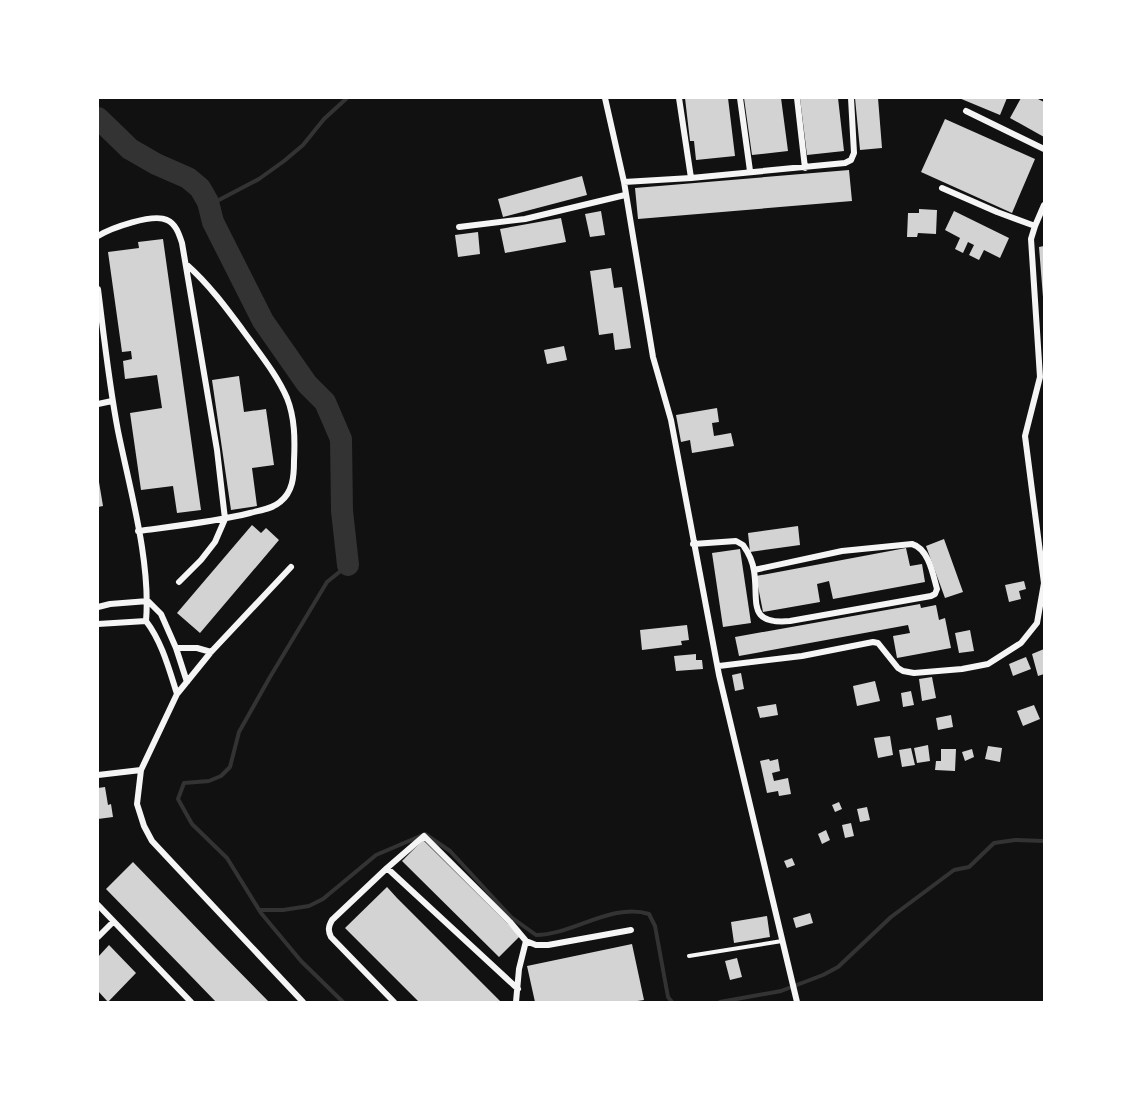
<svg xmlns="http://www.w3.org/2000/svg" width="1142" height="1100" viewBox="0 0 1142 1100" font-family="Raleway,sans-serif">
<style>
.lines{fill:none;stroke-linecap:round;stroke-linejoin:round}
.stream{stroke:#333;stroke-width:4}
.river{stroke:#333;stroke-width:22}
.building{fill:#d3d3d3}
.service{stroke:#f5f5f5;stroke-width:4}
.minor{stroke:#f5f5f5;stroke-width:6}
</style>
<rect width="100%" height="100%" fill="#111"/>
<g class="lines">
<!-- stream -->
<path class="stream" d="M208 202 217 201 259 179 284 161 303 145 324 119 347 98
M259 910H283L309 906 323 899 376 855 425 834 450 851 511 917 536 935C572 935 613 902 649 914L655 926 668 997 672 1002
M343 1002 301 961 261 913 227 858 192 824 178 799 184 783 209 781 221 776 230 767 239 732 270 677 327 582 348 565
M720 1002 781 991 823 975 838 967 891 917 954 870 969 867 994 843 1015 840 1044 841"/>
<!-- river -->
<path class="river" d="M98 118 130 149 156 164 188 178 200 188 208 202 213 222 263 321 307 384 325 402 341 439 342 511 348 565"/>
</g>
<!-- building -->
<path class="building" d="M685 98H728L735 156 696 160 694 141H690Z
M744 98H781L788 151 752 155Z
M800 98H838L844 151 807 155Z
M855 98H878L882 148 860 150Z
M959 98H1007L1000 115Z
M1021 98H1036L1044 102V137L1010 118Z
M945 119 1035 159 1012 213 921 172Z
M849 170 852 201 638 219 635 188Z
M582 176 587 195 503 217 498 199Z
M919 209 937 210 936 234 918 233 917 237H907L908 213H919Z
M601 211 605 235 590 237 585 214Z
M954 211 1009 238 1000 258 984 250 979 260 969 255 974 245 968 242 963 253 955 249 960 238 945 230Z
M561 218 566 242 505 253 500 229Z
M478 232 480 254 458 257 455 235Z
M163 239 201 510 177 513 173 486 141 490 130 413 162 408 157 375 125 379 123 361 132 359 131 351 122 352 108 252 139 248 138 242Z
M1044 246V297H1043L1039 247Z
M611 268 614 288 622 287 631 348 615 350 613 333 599 335 590 271Z
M564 346 567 360 547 364 544 350Z
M239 376 244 412 266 409 274 465 252 468 257 506 231 510 212 380Z
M717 408 719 422 712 423 714 436 731 433 734 446 692 453 690 440 681 442 676 415Z
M98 476 103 506 98 507Z
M252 525 261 533 266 528 279 540 200 633 177 613Z
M798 526 800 545 750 552 748 533Z
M944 539 963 592 945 598 926 546Z
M906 548 910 566 922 564 925 582 833 599 829 581 817 584 820 602 763 612 756 576Z
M740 549 751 623 723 627 712 553Z
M1024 581 1026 589 1019 591 1021 599 1009 602 1005 585Z
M920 604 921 608 936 605 939 620 945 618 951 648 897 658 893 636 910 633 908 625 739 656 735 637Z
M687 625 689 640 681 641 682 645 642 650 640 630Z
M970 630 974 651 959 653 955 633Z
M1044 649V674L1038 676 1032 654Z
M696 654V660H702L703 669 676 671 674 656Z
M1026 657 1031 669 1013 676 1009 664Z
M741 673 744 689 735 691 732 675Z
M932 677 936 698 922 701 919 679Z
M875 681 880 701 857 706 853 686Z
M911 691 914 705 903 707 901 693Z
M776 704 778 715 760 718 757 707Z
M1034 705 1040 719 1023 726 1017 711Z
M951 715 953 727 938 730 936 718Z
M890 736 893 755 878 758 874 738Z
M928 745 930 761 917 763 914 748Z
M988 746 1002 748 1000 762 985 759Z
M911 748 915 765 902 767 899 750Z
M941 749H956L955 771 935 770 936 761H941Z
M972 749 974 757 965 761 962 752Z
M769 759 770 761 778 759 780 771 772 773 774 781 788 778 791 794 779 796 778 791 767 793 760 761Z
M105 787 108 805 111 804 113 817 98 819V788Z
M839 802 842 809 835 812 832 805Z
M867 807 870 820 860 822 857 809Z
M851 823 854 836 845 838 842 825Z
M826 830 830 840 822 844 818 834Z
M423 840 520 936 499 957 402 861Z
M792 858 795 865 787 868 784 861Z
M133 862 214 946 269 1002H216L187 972 106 889Z
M387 887 397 898 501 1002H419L345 928Z
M810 913 813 923 796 928 793 918Z
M767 916 770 937 734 943 731 922Z
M632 944 644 1000 631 1002H535L527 966Z
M109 945 136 973 108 1002 98 991V957Z
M737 958 742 977 730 980 725 961Z"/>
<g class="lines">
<!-- service -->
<path class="service" d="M689 956 782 941"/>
<!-- minor -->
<path class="minor" d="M605 98 624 182 653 357 671 420 719 675 797 1002
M679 98 691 178
M740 98 750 171
M797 98 805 168
M966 111 1044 149
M624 182 691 178 845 163 851 160 854 153 851 98
M942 188 997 212 1035 226
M459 227 525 219 625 195
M98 236C111 228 153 213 167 220 176 224 179 234 182 243L217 450 225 519 215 542 201 560 179 582
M98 289C104 337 109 384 118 431 130 490 151 562 146 621
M98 404 112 401
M138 531C176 526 214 522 250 513 261 510 272 509 280 502 293 492 294 476 294 461 295 440 295 418 287 398 278 377 263 358 250 340 230 313 211 286 186 264
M693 544 736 541 743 545C748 552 753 563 754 571 759 601 746 625 790 621L931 596 935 594 937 589C933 575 929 549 912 544L842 551 754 570
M291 567 211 652 177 694 141 770 137 804 144 826 152 841 303 1002
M98 607 110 604 148 601 161 614 176 648 187 682
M146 621C162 642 169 669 177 694
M98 624 146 621
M176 648H197L211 652
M719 666 802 656 873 642 878 643 898 668 903 671 914 673 962 669 988 664 1021 643 1037 623 1044 583 1025 436 1040 377 1031 239 1035 226 1044 205
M98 775 141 770
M387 868 518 989
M98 905 191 1002
M98 937 113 922
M394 1002 331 937C328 931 328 927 332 920L387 868 424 836 510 922 526 941 536 945H548L631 930
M516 1002 519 969 526 941"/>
</g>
<!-- border -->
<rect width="1142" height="1100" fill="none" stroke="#ffffff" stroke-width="198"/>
</svg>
